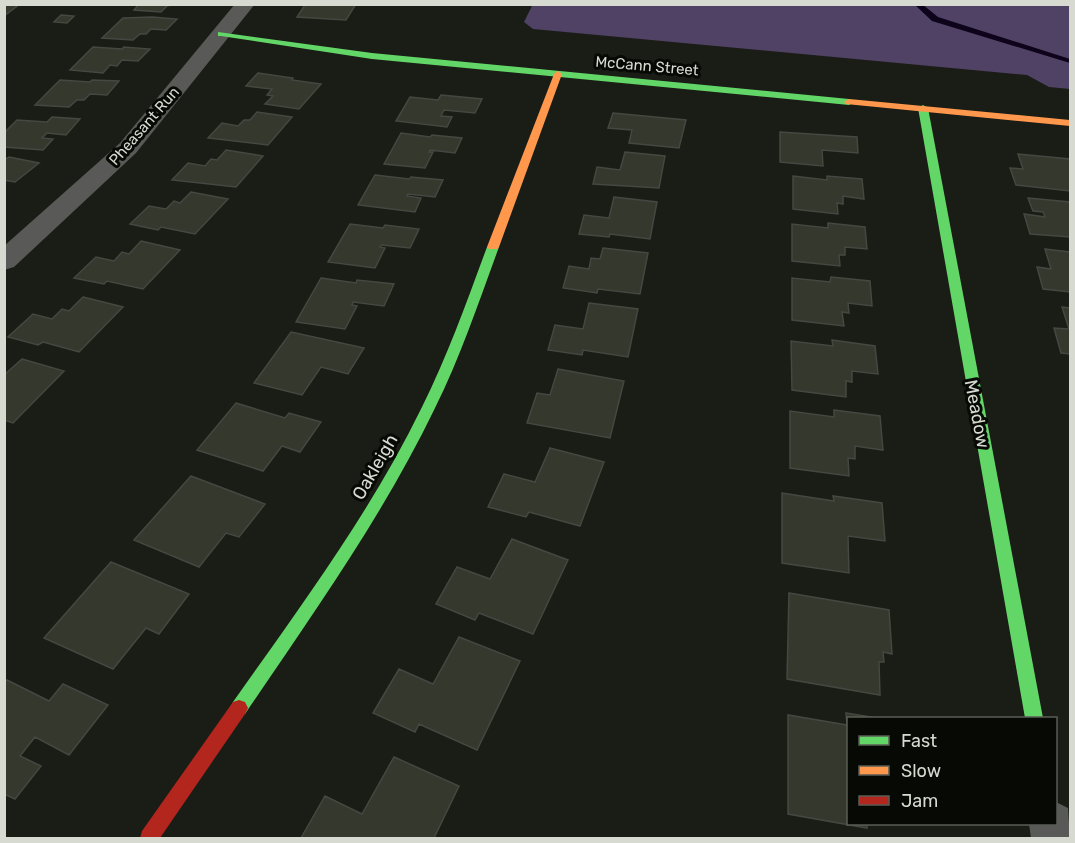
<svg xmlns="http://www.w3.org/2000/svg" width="1075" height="843" viewBox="0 0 1075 843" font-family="Rubik,sans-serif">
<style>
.forest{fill:#504264}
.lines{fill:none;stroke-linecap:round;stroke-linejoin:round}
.stream{fill:#0d031b;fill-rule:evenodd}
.building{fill:#34382d;stroke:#454741;stroke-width:1.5}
.street{fill:#595a57;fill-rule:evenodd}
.fast{fill:#63d668;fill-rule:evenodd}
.slow{fill:#ff974d;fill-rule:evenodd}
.jam{fill:#b3261e;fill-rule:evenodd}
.labels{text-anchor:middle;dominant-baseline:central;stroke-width:6;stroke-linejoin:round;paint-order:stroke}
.far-street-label{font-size:15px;fill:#d6dad0;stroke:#070904}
.street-label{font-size:18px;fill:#d6dad0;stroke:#070904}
</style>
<rect width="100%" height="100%" fill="#1a1c16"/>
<!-- forest -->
<path class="forest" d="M533 4 1070 5V89L1049 87 1027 75 533 29 524 22Z"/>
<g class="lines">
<!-- stream -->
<path class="stream" d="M914 4H922L938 17 1070 59V63L932 21Z"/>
</g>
<!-- building -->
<path class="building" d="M4 4H20L4 16Z
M139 4H175L167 6 161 12 134 10Z
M320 4H356L346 20 297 17 305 5Z
M61 15 74 16 67 23 54 22Z
M152 17 177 19 166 30 151 29 146 34H140L133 40 102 38 123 18Z
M93 47 122 49 124 47 150 49 138 61 122 60 117 66 110 65 103 73 70 70Z
M258 73 293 78 292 80 321 84 299 109 265 104 273 96 267 95 272 89 246 86Z
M60 80 90 82 92 80 119 81 107 95 90 94 84 100H77L69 107 35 105Z
M441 95 482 99 475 113 444 110 441 116 452 117 447 127 396 121 410 97 438 100Z
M257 112 292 117 268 145 208 138 222 123 238 126 244 120H250Z
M613 113 686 120 679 148 629 143 632 130 608 128Z
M52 117 80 119 66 135 47 133 42 138 53 139 43 150 4 147V133L17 120 47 122Z
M780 132 857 137 858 153 822 150 823 166 780 162Z
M401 133 430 137 432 135 462 138 455 153 430 150 429 152H433L425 168 384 164Z
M226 150 263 156 236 187 172 180 188 163 205 166 211 159 217 160Z
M625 152 665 156 659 188 593 184 597 167 620 170Z
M1018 154 1070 159V191L1016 185 1010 168 1023 169Z
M9 157 39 163 15 182 4 180V160Z
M375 175 409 179 411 177 443 180 435 197 408 194 407 196 421 198 415 212 358 205Z
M793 176 827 180V176L862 179 864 199 843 196V204L837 203 838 214 793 209Z
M191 192 228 199 195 234 161 227 158 230 130 224 149 206 166 209 174 201 180 203Z
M614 197 657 202 650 239 610 234 609 237 579 234 584 215 609 218Z
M1028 198 1070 202V237L1030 234 1024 214 1045 217 1043 212 1033 211Z
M828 223 865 227 867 249 845 247V255H839L840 266 792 261V224L828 228Z
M350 224 383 228 385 225 419 229 410 248 382 245 380 247 385 248 375 268 328 262Z
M141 241 180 250 143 289 107 281 104 284 74 278 96 257 114 261 122 252 129 254Z
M603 248 648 253 640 294 598 289 597 293 563 288 569 266 589 269 591 258 600 259Z
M1045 249 1070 252V292L1043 289 1037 267 1051 269Z
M831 277 870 281 872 306 848 303 849 313 842 312 844 326 792 320V278L830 282Z
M321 278 356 283 357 280 394 284 384 306 353 302 352 305 357 306 345 329 296 322Z
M83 297 123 307 79 352 43 342 38 345 8 337 33 314 52 319 62 309 69 311Z
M589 303 638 309 628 357 583 350 582 355 548 350 555 325 583 329Z
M1062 307 1070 308V354L1061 353 1054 328 1069 329Z
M291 332 364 348 348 374 321 367 302 395 254 383Z
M832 340 875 346 878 374 852 371V382L846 381V397L792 390 791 341 833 346Z
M22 359 64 371 13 423 4 420V375Z
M558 369 624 381 610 438 527 423 537 393 550 395Z
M236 403 285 418 289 413 321 422 300 452 282 446 263 471 197 450Z
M834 410 880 416 883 450 855 446V459L848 458 849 476 790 468V411L834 417Z
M550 448 604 462 580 526 529 512 526 517 488 507 504 474 535 482Z
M191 476 265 504 239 537 226 533 199 567 134 540Z
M782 493 834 501 833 496 882 503 885 541 848 536 849 573 782 563Z
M512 539 568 560 533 634 479 613 475 620 436 604 457 567 490 579Z
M111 562 189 594 159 634 146 628 113 669 44 638Z
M789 593 889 610 892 654 883 652 884 662H879L880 695 787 679Z
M459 637 520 661 477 750 419 724 415 732 373 713 399 669 433 684Z
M7 680 49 701 63 684 108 705 69 755 35 737 20 756 41 766 15 799 4 794V683Z
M846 713 877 718H848V824H867V828L788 814V715L847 725Z
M394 757 459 786 434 838H301L325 796 362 814Z"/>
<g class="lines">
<!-- street -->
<path class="street" d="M235 4H255L136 153 14 267 4 270V246L120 143Z
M1056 802 1068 808 1070 838H1031L1029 824H1056Z"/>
<!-- fast -->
<path class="fast" d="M218 32 372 53 849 99 854 102 849 105 372 59 221 36H218Z
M923 105 928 108 1043 718H1025L918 108Z
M493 244 499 247C479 301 461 356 435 408 383 516 312 615 245 714L239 716 233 714 230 708 233 702C300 607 371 512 422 407 448 355 467 301 487 247Z"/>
<!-- slow -->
<path class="slow" d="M558 71 562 74 499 247 497 249H489L487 247 554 74Z
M849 99 1070 120V126L846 104 844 102Z"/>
<!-- jam -->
<path class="jam" d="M239 700 245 702 248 708 245 714 160 838H140L142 831 233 702Z"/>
</g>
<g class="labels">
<!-- far-street labels -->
<g class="far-street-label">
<text transform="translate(647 66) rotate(5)">McCann Street</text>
<text transform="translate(144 126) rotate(-49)">Pheasant Run</text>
</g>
<!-- street labels -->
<g class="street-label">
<text transform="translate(977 414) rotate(79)">Meadow</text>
<text transform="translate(375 467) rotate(-60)">Oakleigh</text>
</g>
</g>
<!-- border -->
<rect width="1075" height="843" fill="none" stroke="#d6dad0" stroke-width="12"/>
<!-- legend -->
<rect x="847" y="717" width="210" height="108" fill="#070904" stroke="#5a5d56" stroke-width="1.5"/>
<rect x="859" y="736" width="30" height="9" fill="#63d668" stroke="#5a5d56" stroke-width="1.5"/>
<text x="901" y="747" font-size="18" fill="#d6dad0">Fast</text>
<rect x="859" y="766" width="30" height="9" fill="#ff974d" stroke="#5a5d56" stroke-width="1.5"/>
<text x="901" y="777" font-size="18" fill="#d6dad0">Slow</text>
<rect x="859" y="796" width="30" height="9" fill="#b3261e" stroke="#5a5d56" stroke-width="1.5"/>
<text x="901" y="807" font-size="18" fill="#d6dad0">Jam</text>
</svg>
